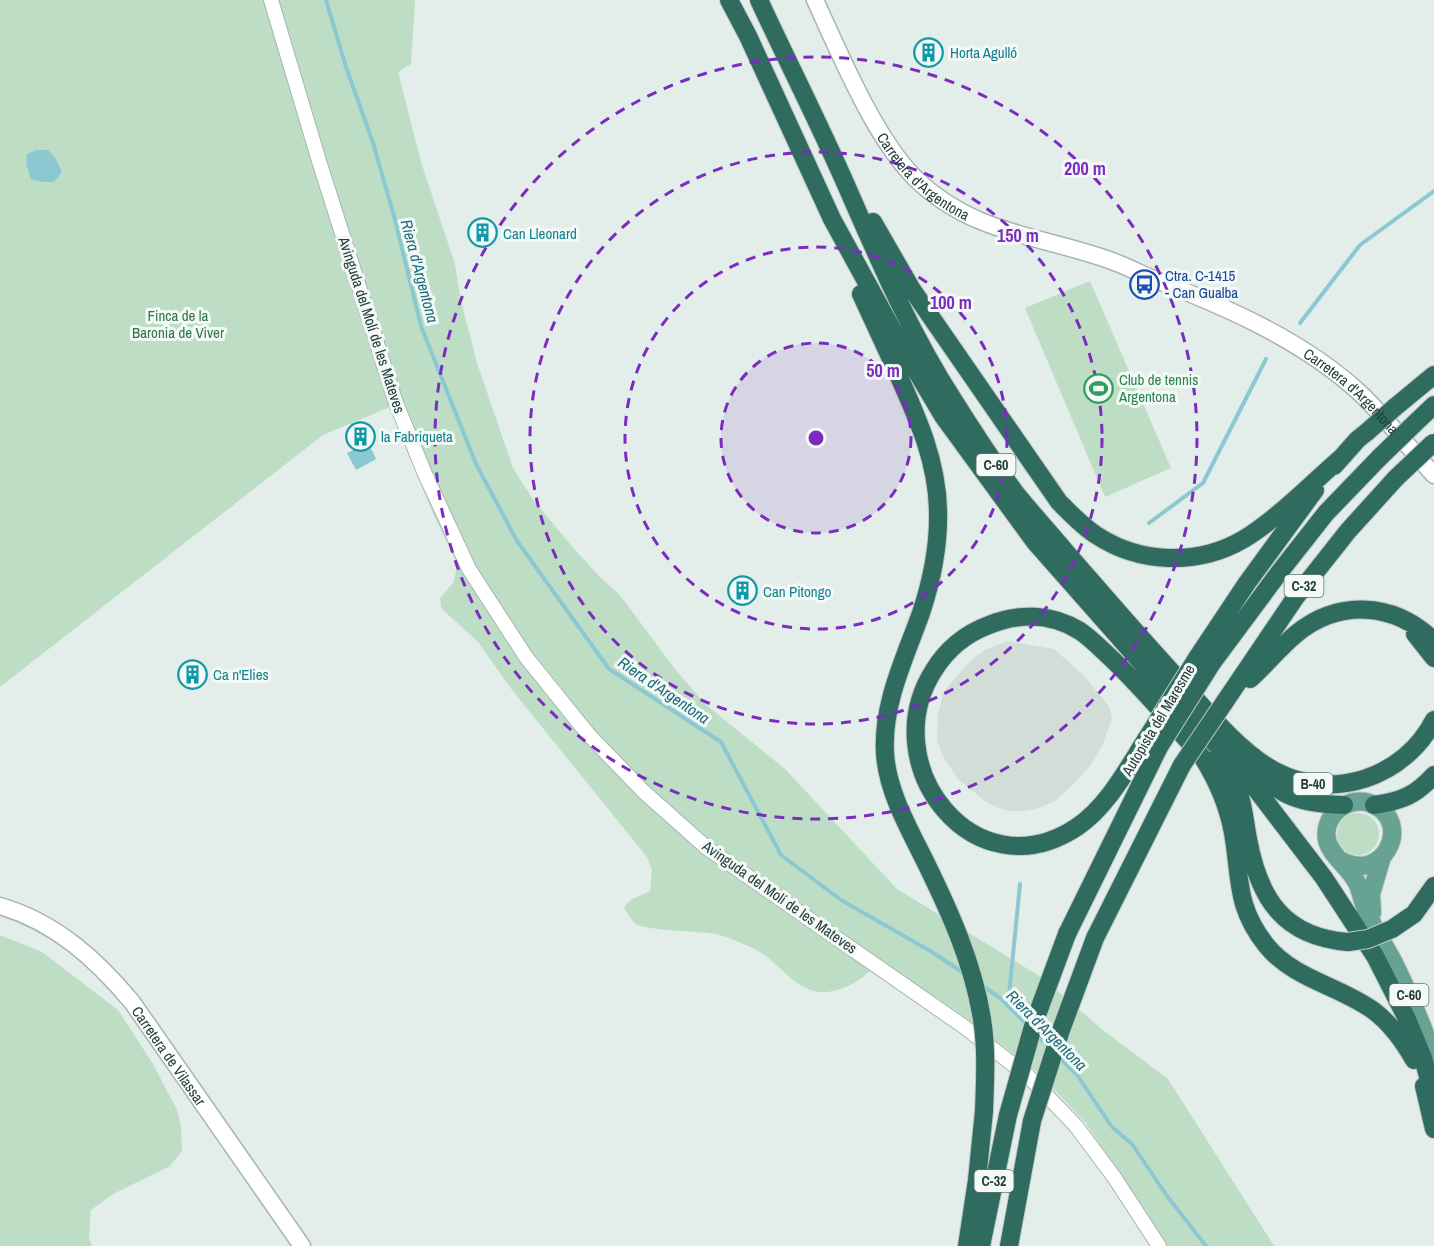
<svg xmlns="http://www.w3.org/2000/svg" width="1434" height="1246" viewBox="0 0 1434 1246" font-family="'Archivo Narrow',sans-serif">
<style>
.built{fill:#d2ddd8}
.green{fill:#bddec5}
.water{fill:#8cc8d2}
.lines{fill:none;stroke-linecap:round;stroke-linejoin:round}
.stream{stroke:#8cc8d2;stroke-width:4}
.minor-casing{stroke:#a6b5b0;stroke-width:16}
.tertiary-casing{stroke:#a6b5b0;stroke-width:19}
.primary-casing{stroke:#c1c9c7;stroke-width:20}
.motorway-casing{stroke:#c1c9c7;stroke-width:20}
.minor{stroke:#fff;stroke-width:14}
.tertiary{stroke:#fff;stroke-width:16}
.primary{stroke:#68a293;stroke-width:18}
.motorway{stroke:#2f6b5e;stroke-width:18}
.motorway-bridge-casing{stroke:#c1c9c7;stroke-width:20;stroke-linecap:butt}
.motorway-bridge{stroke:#2f6b5e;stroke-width:18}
.ring{fill:none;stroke:#7b2cbf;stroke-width:3;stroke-dasharray:10 8}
.labels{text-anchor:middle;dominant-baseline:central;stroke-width:6;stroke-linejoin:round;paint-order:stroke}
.shield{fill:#f4f9f7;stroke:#627771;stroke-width:1.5}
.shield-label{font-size:14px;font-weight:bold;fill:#233f37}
.culture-label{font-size:15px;fill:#0d838f;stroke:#f4f9f7;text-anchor:start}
.street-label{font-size:15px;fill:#233f37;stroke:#f4f9f7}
.transit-label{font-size:15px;fill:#164399;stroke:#f4f9f7;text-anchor:start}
.park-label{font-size:15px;fill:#2d7548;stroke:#f4f9f7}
.leisure-label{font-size:15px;fill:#27864d;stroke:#f4f9f7;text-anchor:start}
.water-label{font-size:16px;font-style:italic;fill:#1d6c7b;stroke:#f4f9f7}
.centre{fill:#7b2cbf;stroke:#f4f9f7;stroke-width:3}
.ring-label{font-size:18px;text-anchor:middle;font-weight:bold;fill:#7b2cbf;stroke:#f4f9f7;stroke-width:6;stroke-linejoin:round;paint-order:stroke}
</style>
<rect width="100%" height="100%" fill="#e3ede9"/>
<!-- built -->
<path class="built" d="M1007 641 1054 649 1082 674 1109 706 1112 718 1103 744 1090 766 1074 784 1055 801 1039 808 1024 811H1010L998 808 986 802 958 779 943 756 937 740 938 713 944 691 971 660 985 650Z"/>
<!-- green -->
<path class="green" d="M0 0H415L411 64 398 72 421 162 455 264 461 301 477 363 513 468 534 501 575 550 601 578 619 594 675 669 705 704 785 769 897 889 1041 977 1104 1031 1168 1079 1274 1246H1167L1085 1122 1037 1072 955 1010 878 960C869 978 839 994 820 992 797 990 780 966 763 954 753 947 728 937 716 934 701 931 644 931 635 923 631 920 628 913 624 908 629 898 641 896 650 891L652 870 647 857 512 690 478 642 441 608 440 598 453 583 458 565 432 511 390 407 323 435 0 687Z
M1090 281 1171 468 1105 497 1025 308Z
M1337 834a21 21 0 1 1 42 0a21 21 0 1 1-42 0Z
M0 935 42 952 118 1010 153 1064 177 1110 181 1126 182 1151 170 1166 113 1194 91 1210 89 1238 92 1246H0Z"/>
<!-- water -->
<path class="water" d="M36 150H48L56 159 62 172 54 182H42L31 179 26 164 27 154Z
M368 442 376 459 356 470 347 453Z"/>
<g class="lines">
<!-- stream -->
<path class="stream" d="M326 0 346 67 373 143 394 216 421 326 476 464 517 541 609 669 721 742 781 855 841 900 932 952 965 974
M1300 323 1360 245 1434 191
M1149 523 1203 483 1266 359
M981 985 1000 998 1027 1025
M1008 1005 1020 884
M1037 1035 1050 1048
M1058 1056 1077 1075 1112 1127 1132 1144 1167 1196 1206 1246"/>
<defs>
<path id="minor" d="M271 0 319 161 396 403 425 474 469 569 526 657 588 734 644 792 707 848 963 1026 1028 1076 1076 1126 1114 1177 1159 1246"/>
<g id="tertiary">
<path id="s1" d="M815 0C840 54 874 137 915 178 972 234 1039 235 1109 260 1124 265 1137 272 1151 278 1224 306 1303 340 1361 394 1387 419 1410 449 1434 475"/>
<path id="s2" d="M0 906C55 922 96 959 132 1002L302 1246"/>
</g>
<path id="primary" d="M1342 861C1383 883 1413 824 1374 805 1351 793 1322 814 1327 840 1331 857 1351 868 1358 885 1361 893 1363 902 1366 911 1374 929 1385 946 1394 963 1409 994 1424 1027 1434 1060
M1372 913 1371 894 1382 857"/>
<path id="motorway" d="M729 0 748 36 832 219 902 347 943 416 1035 542 1193 721 1243 772 1324 878 1375 956 1406 1017 1423 1058 1434 1098
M759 0C789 65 822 129 850 194 881 265 912 336 954 401 973 431 993 462 1014 491 1030 511 1048 531 1065 551 1100 591 1134 631 1170 670 1199 702 1237 751 1275 771 1333 802 1405 777 1434 720
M873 222 911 288 1059 502C1071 514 1082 526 1096 535 1140 564 1198 566 1244 539 1277 519 1312 483 1342 457
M861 294C873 320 885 346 897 372 917 417 937 460 938 510 939 546 932 580 921 613 905 658 882 704 885 753 887 790 908 827 924 859
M1394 408 1434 375
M1411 427 1434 405
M1334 466 1358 439 1367 432
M1415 634 1434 658
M1197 658 1247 583 1315 490
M1212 663 1278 574 1326 513 1380 457
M1250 679C1266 665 1279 648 1296 634 1339 599 1394 602 1434 641
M1224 703 1295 598 1348 531 1396 478
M1147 738C1127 769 1108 806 1077 827 975 895 873 765 934 670 947 649 965 634 989 625 1019 613 1051 613 1080 631 1092 639 1103 651 1114 661 1145 691 1174 725 1203 758 1218 782 1228 805 1233 833 1241 878 1235 906 1266 945 1293 979 1340 986 1374 1011 1391 1024 1404 1042 1414 1060
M1218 757C1226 768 1234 781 1239 793 1244 808 1245 824 1248 839 1259 899 1284 937 1348 942
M1251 768C1283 797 1300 804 1344 805
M1374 805C1401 801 1415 796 1434 775
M1392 929 1414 914 1434 886
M1067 934 1159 747
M1095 938 1182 765
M1424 1086 1434 1129
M967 1246 977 1180 984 1111
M981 1246 1008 1115
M1009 1246 1032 1121"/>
</defs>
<!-- minor casing -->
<use href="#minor" class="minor-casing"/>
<!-- tertiary casing -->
<use href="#tertiary" class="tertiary-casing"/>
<!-- primary casing -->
<use href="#primary" class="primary-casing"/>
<!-- motorway casing -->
<use href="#motorway" class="motorway-casing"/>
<!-- minor -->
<use href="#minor" class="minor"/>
<!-- tertiary -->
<use href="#tertiary" class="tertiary"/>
<!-- primary -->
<use href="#primary" class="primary"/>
<!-- motorway -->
<use href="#motorway" class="motorway"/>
<defs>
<path id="motorway-bridge" d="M1367 432 1394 408
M1380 457 1411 427
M1396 478 1433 443
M1147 738 1197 658
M1159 747 1212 663
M1182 765 1224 703
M924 859C949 910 973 962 982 1019 987 1050 985 1081 984 1111
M1348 942 1368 939 1392 929
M1008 1115 1034 1023 1067 934
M1032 1121 1061 1030 1095 938"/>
</defs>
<!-- motorway-bridge casing -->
<use href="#motorway-bridge" class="motorway-bridge-casing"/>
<!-- motorway-bridge -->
<use href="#motorway-bridge" class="motorway-bridge"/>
</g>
<!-- distance rings -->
<circle cx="816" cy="438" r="95" fill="#7b2cbf" fill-opacity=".12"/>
<g class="ring">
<circle cx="816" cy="438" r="95"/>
<circle cx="816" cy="438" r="191"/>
<circle cx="816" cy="438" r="286"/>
<circle cx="816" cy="438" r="381"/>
</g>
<!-- icons -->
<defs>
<symbol id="building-ring" viewBox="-11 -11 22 22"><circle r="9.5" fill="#f4f9f7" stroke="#0f9aa8" stroke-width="1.5"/><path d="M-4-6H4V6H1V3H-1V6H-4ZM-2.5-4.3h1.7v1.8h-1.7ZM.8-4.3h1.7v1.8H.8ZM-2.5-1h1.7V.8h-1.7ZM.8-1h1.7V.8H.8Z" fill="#0f9aa8"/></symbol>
<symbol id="bus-ring" viewBox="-11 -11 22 22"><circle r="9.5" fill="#f4f9f7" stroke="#1a4fb4" stroke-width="1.5"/><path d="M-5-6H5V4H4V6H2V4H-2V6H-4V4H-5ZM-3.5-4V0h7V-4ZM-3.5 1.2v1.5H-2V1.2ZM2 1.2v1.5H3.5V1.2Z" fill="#1a4fb4"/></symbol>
<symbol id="stadium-ring" viewBox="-11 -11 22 22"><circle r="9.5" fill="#f4f9f7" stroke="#2e9e5b" stroke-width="1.5"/><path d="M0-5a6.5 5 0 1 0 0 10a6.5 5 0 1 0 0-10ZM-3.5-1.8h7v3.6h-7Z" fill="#2e9e5b"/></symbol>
</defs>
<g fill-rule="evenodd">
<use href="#building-ring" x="912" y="36" width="33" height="33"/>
<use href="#building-ring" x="466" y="216" width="33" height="33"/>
<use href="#bus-ring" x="1128" y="268" width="33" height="33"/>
<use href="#stadium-ring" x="1082" y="372" width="33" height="33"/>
<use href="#building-ring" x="344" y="420" width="33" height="33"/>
<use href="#building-ring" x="726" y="574" width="33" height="33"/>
<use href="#building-ring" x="176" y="658" width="33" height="33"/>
</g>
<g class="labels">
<!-- shield labels -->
<g class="shield">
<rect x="976.5" y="454" width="39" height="22" rx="4.5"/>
<rect x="1284.5" y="575" width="39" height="22" rx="4.5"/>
<rect x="1293.5" y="773" width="39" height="22" rx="4.5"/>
<rect x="1389.5" y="984" width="39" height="22" rx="4.5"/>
<rect x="974.5" y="1170" width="39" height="22" rx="4.5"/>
</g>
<g class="shield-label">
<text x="996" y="465">C-60</text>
<text x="1304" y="586">C-32</text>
<text x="1313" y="784">B-40</text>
<text x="1409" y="995">C-60</text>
<text x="994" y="1181">C-32</text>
</g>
<!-- culture labels -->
<g class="culture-label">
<text x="950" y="52">Horta Agulló</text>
<text x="503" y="233">Can Lleonard</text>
<text x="381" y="436">la Fabriqueta</text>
<text x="763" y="591">Can Pitongo</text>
<text x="213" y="674">Ca n'Elies</text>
</g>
<!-- street labels -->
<g class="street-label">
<text stroke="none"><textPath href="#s1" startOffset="210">Carretera d'Argentona</textPath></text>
<text transform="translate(372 325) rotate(72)">Avinguda del Molí de les Mateves</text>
<text stroke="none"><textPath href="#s1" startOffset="696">Carretera d'Argentona</textPath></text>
<text transform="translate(1158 720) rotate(-59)">Autopista del Maresme</text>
<text transform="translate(780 897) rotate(35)">Avinguda del Molí de les Mateves</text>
<text stroke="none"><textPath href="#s2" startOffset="231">Carretera de Vilassar</textPath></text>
</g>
<!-- transit labels -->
<g class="transit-label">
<text x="1165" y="275">Ctra. C-1415<tspan x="1165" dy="17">- Can Gualba</tspan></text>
</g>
<!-- park labels -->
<g class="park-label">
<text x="178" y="315">Finca de la<tspan x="178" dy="17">Baronia de Viver</tspan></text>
</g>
<!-- leisure labels -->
<g class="leisure-label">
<text x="1119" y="379">Club de tennis<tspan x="1119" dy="17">Argentona</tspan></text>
</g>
<!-- water labels -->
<g class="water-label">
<text transform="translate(420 271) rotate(75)">Riera d'Argentona</text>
<text transform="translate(664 690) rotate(34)">Riera d'Argentona</text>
<text transform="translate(1047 1030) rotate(45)">Riera d'Argentona</text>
</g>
</g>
<circle cx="816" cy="438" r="9" class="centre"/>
<g class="ring-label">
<text x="1085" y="175">200 m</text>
<text x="1018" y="242">150 m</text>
<text x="951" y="309">100 m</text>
<text x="883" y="377">50 m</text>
</g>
</svg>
